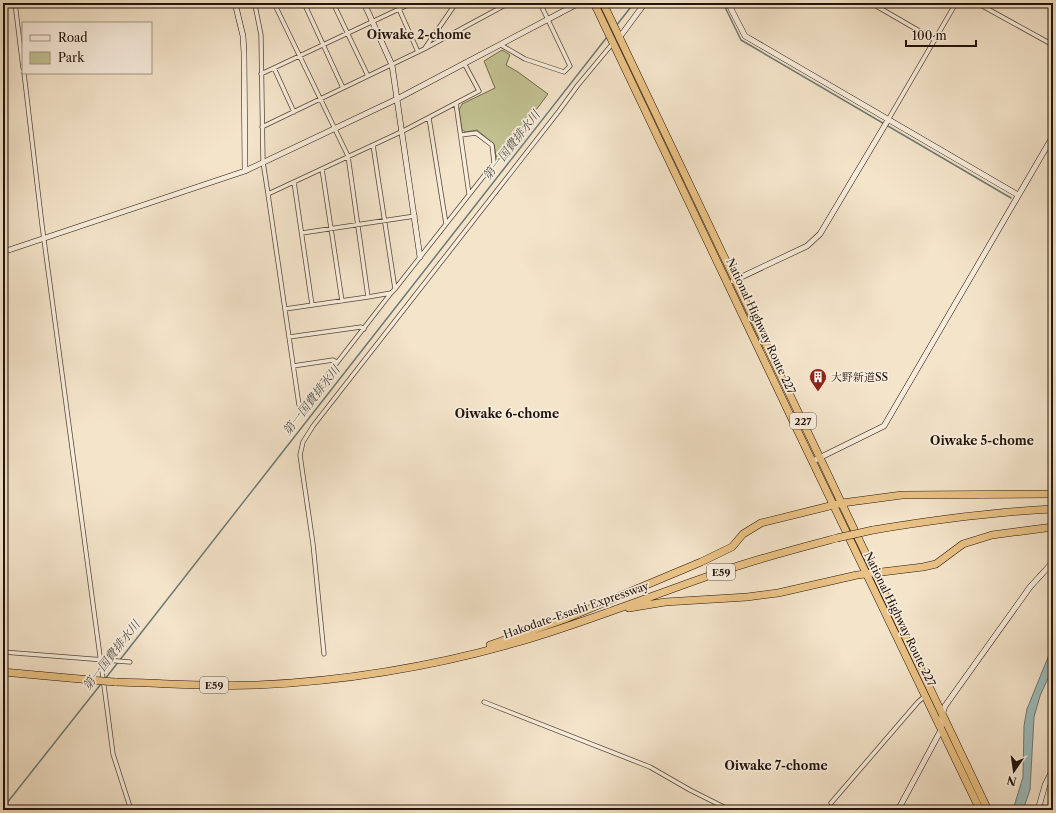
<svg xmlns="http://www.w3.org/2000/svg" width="1056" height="813" viewBox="0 0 1056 813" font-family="'Libre Caslon Text','Noto Serif JP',serif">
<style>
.green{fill:#c2c292;stroke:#726a4e}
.water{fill:#9dbdbd;stroke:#6c7975}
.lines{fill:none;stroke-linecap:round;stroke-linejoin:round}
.stream{stroke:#6c7975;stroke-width:1.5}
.street-casing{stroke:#564739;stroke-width:5}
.secondary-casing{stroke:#221309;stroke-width:6}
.highway-casing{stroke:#221309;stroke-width:8}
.street{stroke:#f8eddd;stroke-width:3.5}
.secondary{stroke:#f8eddd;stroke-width:5}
.highway{stroke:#eac285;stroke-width:7}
.highway-bridge-casing{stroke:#221309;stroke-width:8;stroke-linecap:butt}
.highway-bridge{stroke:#eac285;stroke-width:7}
.labels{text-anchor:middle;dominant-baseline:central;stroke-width:3.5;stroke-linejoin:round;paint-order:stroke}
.shield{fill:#f8eddd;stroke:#625449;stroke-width:1}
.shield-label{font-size:10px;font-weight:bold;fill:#221309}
.street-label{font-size:11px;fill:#221309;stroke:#f8eddd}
.poi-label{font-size:11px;fill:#221309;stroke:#f8eddd;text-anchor:start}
.neighbourhood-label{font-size:12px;font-weight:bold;fill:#221309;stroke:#f8eddd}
.water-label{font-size:12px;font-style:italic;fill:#4d4e48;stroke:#f8eddd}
</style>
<rect width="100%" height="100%" fill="#f4e4ca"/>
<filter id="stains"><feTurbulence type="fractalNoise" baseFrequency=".005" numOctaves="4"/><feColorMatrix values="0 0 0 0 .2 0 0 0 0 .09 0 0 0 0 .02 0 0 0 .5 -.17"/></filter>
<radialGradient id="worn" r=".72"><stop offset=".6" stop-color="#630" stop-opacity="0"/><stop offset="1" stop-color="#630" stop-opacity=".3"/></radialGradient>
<!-- green -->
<path class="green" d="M502 50 510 55 506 65 518 72 548 94 497 162 494 144 477 130 466 132 462 130 459 110 462 104 495 88 484 61Z"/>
<!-- water -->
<path class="water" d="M1053 645V667L1040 696 1034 717 1030 790 1023 810H1013L1023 777 1024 726 1027 709Z"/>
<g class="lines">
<!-- stream -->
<path class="stream" d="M723 3 741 40 1011 198
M616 26 634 3
M105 679 607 37
M3 808 101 684"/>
<defs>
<path id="street" d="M15 3 23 68
M258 3 255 5 261 35 263 162 268 194 403 131 479 91 464 63
M274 3 348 156 368 297 391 293 395 289 494 163 492 145 476 133 461 135
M304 3 343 88
M333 3 368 76
M871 3 935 40
M977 3 1053 45
M399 9 418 52
M501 45 525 59 564 72 570 66 540 3
M425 48 456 3
M274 68 294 112
M24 73 42 225 107 708 113 754 131 810
M261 74 412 3
M456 104 469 194
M429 118 446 224
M888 120 956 3
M262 127 424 49 509 3
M373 145 395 289
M322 169 342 301
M294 182 312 305
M268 194 299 405 305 404 391 293
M302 233 415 216
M285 309 368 297
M289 337 361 327 364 329
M293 366 333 360 337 362
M3 652 130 662
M324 654 313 544 300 455 303 442 313 426 559 111 578 85 613 43
M484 702 650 767 690 790 730 810
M831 803 918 702 925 696"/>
<path id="secondary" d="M235 3 243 36 244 53 245 171
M364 3 392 65 420 257
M728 3 745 36 1018 195
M619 38 645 3
M3 252 245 171 397 99 579 3
M733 281 807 246 820 234 888 120
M813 461 884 426 1053 136
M898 810 941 730 942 715 945 706 1030 587 1053 562
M1038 810 1045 785 1053 769"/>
<path id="highway" d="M594 3C723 272 849 542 980 810
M603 3 988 810
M873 530C933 520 992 512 1053 509
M629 608 665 602 747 597 778 593 857 575 923 567 936 564 963 544 992 535 1053 527
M490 645 565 619 701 562 732 547 743 534 761 523 842 503 902 495 1053 494
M3 672 91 680
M115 682C163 683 210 687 257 685 343 681 429 667 511 644 583 624 652 595 723 571 760 558 799 548 837 538"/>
</defs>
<!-- street casing -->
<use href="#street" class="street-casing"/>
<!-- secondary casing -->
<use href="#secondary" class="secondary-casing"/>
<!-- highway casing -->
<use href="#highway" class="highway-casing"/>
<!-- street -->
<use href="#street" class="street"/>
<!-- secondary -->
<use href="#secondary" class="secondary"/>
<!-- highway -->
<use href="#highway" class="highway"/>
<defs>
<path id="highway-bridge" d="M837 538 873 530
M91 680 115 682"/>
</defs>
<!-- highway-bridge casing -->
<use href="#highway-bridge" class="highway-bridge-casing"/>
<!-- highway-bridge -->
<use href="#highway-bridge" class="highway-bridge"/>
</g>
<!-- icons -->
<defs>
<symbol id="building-pin" viewBox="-11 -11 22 30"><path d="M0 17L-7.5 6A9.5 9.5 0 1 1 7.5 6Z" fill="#8f2418" stroke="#f8eddd"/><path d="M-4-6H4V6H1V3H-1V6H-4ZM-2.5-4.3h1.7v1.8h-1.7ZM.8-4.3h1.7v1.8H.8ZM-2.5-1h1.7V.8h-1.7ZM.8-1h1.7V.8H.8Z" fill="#fff"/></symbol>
</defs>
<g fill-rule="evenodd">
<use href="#building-pin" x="808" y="367" width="20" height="27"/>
</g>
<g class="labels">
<!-- shield labels -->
<g class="shield">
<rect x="790" y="413" width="26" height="16" rx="3"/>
<rect x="707" y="564" width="28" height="16" rx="3"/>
<rect x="200" y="677" width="28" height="16" rx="3"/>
</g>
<g class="shield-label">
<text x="803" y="421">227</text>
<text x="721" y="572">E59</text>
<text x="214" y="685">E59</text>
</g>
<!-- street labels -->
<g class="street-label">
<text transform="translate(761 326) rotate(65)">National Highway Route 227</text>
<text transform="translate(576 610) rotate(-19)">Hakodate-Esashi Expressway</text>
<text transform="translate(900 619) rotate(64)">National Highway Route 227</text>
</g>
<!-- poi labels -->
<g class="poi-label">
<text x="831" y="377">大野新道SS</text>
</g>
<!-- neighbourhood labels -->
<g class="neighbourhood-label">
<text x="419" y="34">Oiwake 2-chome</text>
<text x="507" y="413">Oiwake 6-chome</text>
<text x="982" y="440">Oiwake 5-chome</text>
<text x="776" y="765">Oiwake 7-chome</text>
</g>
<!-- water labels -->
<g class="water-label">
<text transform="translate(511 145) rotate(-52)">第一国費排水川</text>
<text transform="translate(311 400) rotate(-52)">第一国費排水川</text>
<text transform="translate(111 655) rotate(-52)">第一国費排水川</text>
</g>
</g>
<!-- margin -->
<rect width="1056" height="813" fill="none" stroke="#f4e4ca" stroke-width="16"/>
<rect x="4" y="4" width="1048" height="805" fill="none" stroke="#221309" stroke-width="2"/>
<rect x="8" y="8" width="1040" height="797" fill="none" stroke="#221309"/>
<!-- legend -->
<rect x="22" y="22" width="130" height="52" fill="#f8eddd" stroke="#a29688"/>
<rect x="30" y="35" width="20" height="6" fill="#f8eddd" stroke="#a29688"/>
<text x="58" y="42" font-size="12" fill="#221309">Road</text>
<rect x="30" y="52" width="20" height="12" fill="#c2c292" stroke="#a29688"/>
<text x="58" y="62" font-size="12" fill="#221309">Park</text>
<!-- north arrow -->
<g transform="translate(1014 771) rotate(193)" stroke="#f8eddd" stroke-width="3" paint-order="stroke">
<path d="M0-3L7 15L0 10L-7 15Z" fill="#221309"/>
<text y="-6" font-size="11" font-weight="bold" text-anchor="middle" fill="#221309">N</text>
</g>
<!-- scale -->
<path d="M906 40v6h70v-6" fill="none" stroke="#221309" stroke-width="2"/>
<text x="912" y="40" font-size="12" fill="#221309" stroke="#f8eddd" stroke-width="3" paint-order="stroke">100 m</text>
<rect width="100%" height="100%" filter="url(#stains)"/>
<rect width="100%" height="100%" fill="url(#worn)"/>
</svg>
